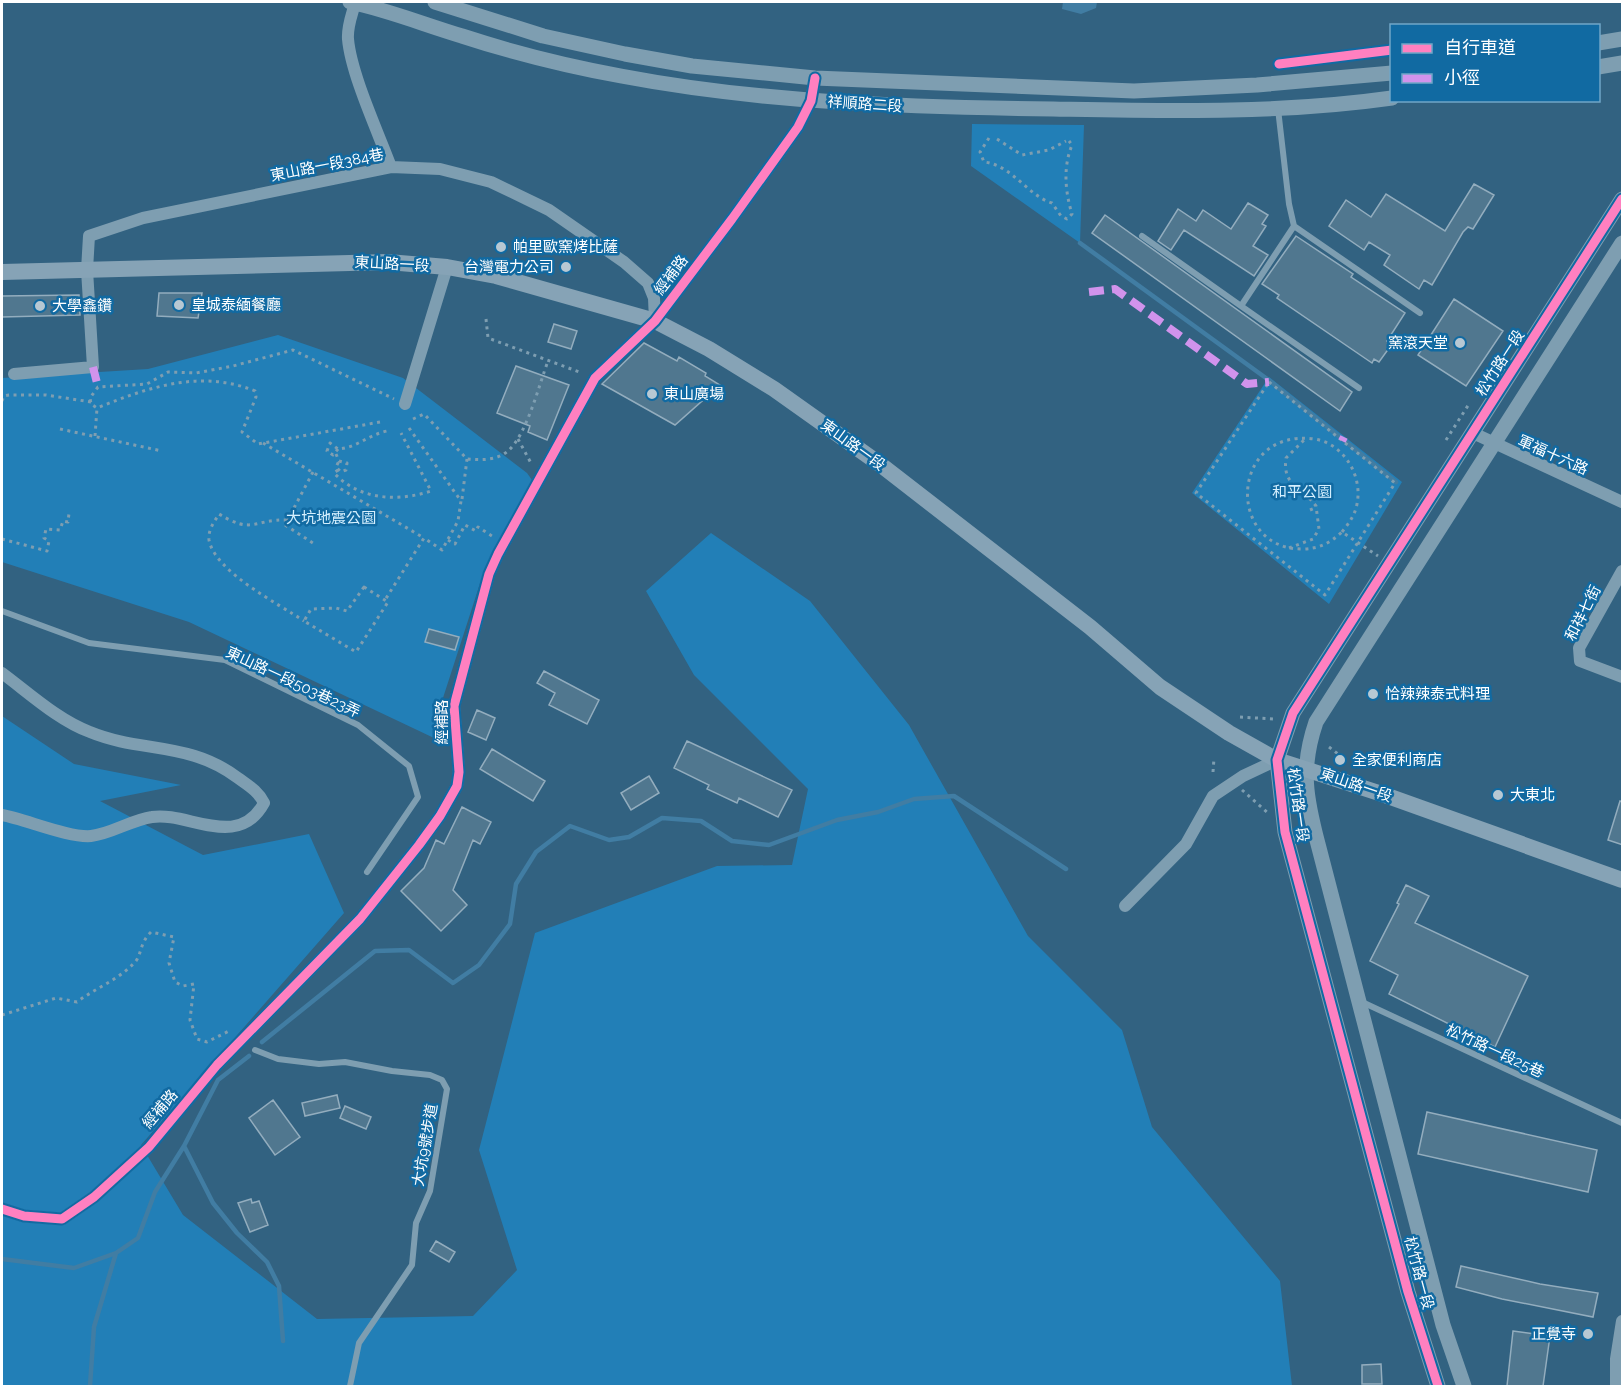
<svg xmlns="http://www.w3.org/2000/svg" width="1624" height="1388" viewBox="0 0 1624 1388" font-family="Raleway,'Noto Sans TC',sans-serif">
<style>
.green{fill:#227fb7}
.water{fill:#417da3}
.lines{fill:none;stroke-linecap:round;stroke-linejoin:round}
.stream{stroke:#417da3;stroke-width:4.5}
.building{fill:#50778f;stroke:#93adbe;stroke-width:1.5}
.path{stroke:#7e9eb1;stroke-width:3;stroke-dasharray:3 4.5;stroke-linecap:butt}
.service{stroke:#7e9eb1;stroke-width:6}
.minor{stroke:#7e9eb1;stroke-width:12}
.tertiary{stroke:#7e9eb1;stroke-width:15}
.secondary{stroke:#86a3b6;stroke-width:16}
.quiet{stroke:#d193ec;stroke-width:8;stroke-dasharray:15 8;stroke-linecap:butt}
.cycleway-casing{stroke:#116aa2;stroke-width:13}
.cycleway{stroke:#ff80c0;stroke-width:9}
.poi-dot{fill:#b7c8d3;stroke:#116aa2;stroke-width:2}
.labels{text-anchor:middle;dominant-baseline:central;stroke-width:5;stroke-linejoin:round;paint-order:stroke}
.street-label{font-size:15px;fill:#fff;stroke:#116aa2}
.poi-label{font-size:15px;fill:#fff;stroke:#116aa2;text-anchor:start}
.park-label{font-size:15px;fill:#d4effe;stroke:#116aa2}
</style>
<rect width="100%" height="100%" fill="#326281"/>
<!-- green -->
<path class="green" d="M972 124 1084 125 1080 243 971 166Z
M278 335 403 378 527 473 532 480 530 488 485 568 442 701 443 731 434 738 189 622 2 562V378L148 369Z
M1269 377 1402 482 1329 604 1192 493Z
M711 533 810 601 909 725 1028 936 1122 1030 1152 1127 1280 1281 1292 1386H2V716L74 764 181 785 100 801 203 855 309 834 344 913 141 1145 183 1215 317 1319 473 1316 517 1270 479 1150 535 933 717 866 792 865 808 789 694 675 646 591Z"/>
<!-- water -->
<path class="water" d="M1063 2H1097L1096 8 1081 14 1062 9Z"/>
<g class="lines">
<!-- stream -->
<path class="stream" d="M1080 243 1270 381 1396 482
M262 1042 375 951 409 950 453 983 479 965 510 924 516 884 536 852 570 826 609 840 629 837 662 818 701 821 732 841 769 845 837 820 878 812 914 799 954 796 1066 869
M184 1146 213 1203 237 1233 267 1262 279 1286 283 1341
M2 1259 74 1268 116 1253 138 1238 155 1192 184 1146 218 1080 249 1056
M90 1386 94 1327 116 1253"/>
</g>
<!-- building -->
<path class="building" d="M1474 184 1494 195 1473 229 1468 227 1463 232 1432 285 1424 280 1419 289 1384 265 1390 255 1369 242 1364 250 1329 226 1346 200 1371 217 1386 194 1445 231Z
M1248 203 1268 215 1262 224 1266 226 1253 246 1268 255 1254 276 1184 230 1171 250 1158 241 1178 209 1196 221 1203 210 1231 229Z
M1105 215 1352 392 1340 411 1092 233Z
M1296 236 1353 274 1351 277 1405 313 1387 341 1392 344 1379 362 1374 359 1372 363 1277 298 1279 295 1262 284Z
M159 293H202L198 318 157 316Z
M79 295 80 315 2 317V296Z
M1454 299 1503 331 1466 386 1418 355Z
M554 324 577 331 571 349 548 342Z
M644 343 677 361 679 357 706 373 705 376 720 385 675 425 602 384Z
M516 366 569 385 547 440 528 432 530 426 497 413Z
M429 629 459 637 455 650 425 642Z
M544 671 599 700 587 724 549 705 555 693 537 683Z
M477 710 495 718 486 740 468 732Z
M687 741 792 790 778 817 739 798 737 803 707 789 709 785 674 768Z
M492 749 545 781 533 801 480 769Z
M649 776 659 793 631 810 621 793Z
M1620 801 1623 802V845L1608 840Z
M462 807 491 822 480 844 473 840 453 890 467 905 441 931 401 891 424 868 436 840 444 844Z
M1406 885 1429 896 1415 923 1528 976 1495 1047 1389 994 1398 975 1370 961 1399 904 1397 903Z
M337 1095 340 1108 305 1116 302 1103Z
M273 1100 300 1137 275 1155 249 1118Z
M345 1106 371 1117 366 1129 340 1118Z
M1427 1112 1597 1150 1588 1192 1418 1154Z
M251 1199 252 1203 259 1201 268 1225 250 1232 238 1203Z
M436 1241 455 1252 449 1262 430 1251Z
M1461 1266 1540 1284 1598 1293 1593 1317 1502 1299 1456 1287Z
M1513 1331 1550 1336 1543 1386H1507Z
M1381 1364 1382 1384H1362V1365Z"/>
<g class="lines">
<!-- path -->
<path class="path" d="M989 138 980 152 984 162C1012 165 1028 196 1052 203L1061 216 1067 219 1072 214C1065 191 1063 167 1072 145L1069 141
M997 139 1022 155 1049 150 1066 141
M486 319 488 338 582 373
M1269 382 1395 483 1325 595 1196 493Z
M2 401 4 396 9 395H46L91 402
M413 419 424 414 467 459C481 460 496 461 508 451 527 434 539 385 548 361
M380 422 258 444 242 432 256 397 255 391C201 369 149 387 97 408L91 404 90 398 98 387 147 384 168 372 196 373 233 366 293 350 394 399
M409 428 461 501 458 521 442 550 424 538
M60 429 162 451
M95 436 97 408
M518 439 532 465
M1446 440 1469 404
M263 443 424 538 385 600
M338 449 333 455 327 451 330 443 338 449C356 448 368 435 387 431
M336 454 339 461 347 463 346 470 341 472 336 467 339 461
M338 470 334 473C359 500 398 502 431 491L401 433
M313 472 285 525 316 545
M462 499 467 459
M1310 510 1317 507
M287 520C254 519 253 535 219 514 214 522 208 530 209 540 215 572 279 604 304 621
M1342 532C1349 523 1355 515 1357 504 1363 475 1343 443 1314 439 1229 428 1226 549 1302 549 1319 549 1330 543 1342 532L1378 556
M2 539 47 551 49 541 44 538 46 529 60 530 63 521 68 522 69 513
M448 540 455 544 465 525 476 531 478 527 492 536
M1289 548 1313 539 1319 529 1316 506C1302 487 1282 486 1286 458L1305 439
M364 587 388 602 356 652 304 621 311 609 336 608 347 611Z
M1240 717 1273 719
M1329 747 1342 757
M1213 772 1214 758
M1242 790 1269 814
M2 1015 56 998 77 1002C97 987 119 980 136 961 142 952 140 943 151 932L174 937 169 963 175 982 183 986 194 984 190 1020 197 1039 207 1042 231 1030"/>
<!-- service -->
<path class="service" d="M1278 109 1289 204 1294 226 1241 306 1359 388
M1294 226 1420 313
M1142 236 1241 306
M2 611 89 643 225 660 358 725 409 766 418 797 367 872
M1362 1002 1622 1123
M255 1050 278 1059 319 1064 345 1062 392 1071 430 1075 442 1080 447 1089 430 1191 416 1223 412 1265 359 1343 350 1386"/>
<!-- minor -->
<path class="minor" d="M355 3C352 15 347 26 348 39 351 74 378 132 391 167
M14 374 93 367 87 270 89 236 143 218 391 167 440 169 491 182 549 210 624 262 648 283 654 298 655 321
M405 404 447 267
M1473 433 1622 502
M1622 571 1579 648 1580 661 1622 677
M2 673C29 693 58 720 90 732 141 753 189 741 238 778 249 786 258 791 264 803 238 851 187 811 152 817 131 820 111 834 91 836 69 838 25 819 2 815
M1125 906 1186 844 1213 796 1243 776 1277 760
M2 1209 24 1216 62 1219 94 1197 149 1147 217 1065 360 919 419 845 440 816 457 786 459 772 454 706 489 574 498 554 595 378 655 321 732 219 798 127 811 101 815 78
M1616 1386V1359L1622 1321"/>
<!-- tertiary -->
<path class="tertiary" d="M350 2C388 10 425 25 462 36 514 53 567 66 621 76 763 103 908 107 1053 109 1166 111 1279 114 1392 98
M435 2 543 36 625 54 692 66 815 78 1134 91 1257 85 1392 73
M1598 43 1622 39
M1598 67 1622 63
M1438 1386 1408 1292 1285 832 1277 760 1293 713 1622 199
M1464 1386 1443 1325 1318 844C1306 798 1300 769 1316 722L1622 243"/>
<!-- secondary -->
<path class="secondary" d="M2 272 388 262 447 267 496 276 655 321 709 349 774 389 881 465 1090 627 1160 687 1229 733 1277 760 1382 794 1622 880"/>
<!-- quiet -->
<path class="quiet" d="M1089 292 1115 289 1247 384 1269 382
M93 367 98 387
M1342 441 1344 437"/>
<defs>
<path id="cycleway" d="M1279 64 1392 50
M2 1209 24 1216 62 1219 94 1197 149 1147 217 1065 360 919 419 845 440 816 457 786 459 772 454 706 489 574 498 554 595 378 655 321 732 219 798 127 811 101 815 78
M1438 1386 1408 1292 1285 832 1277 760 1293 713 1622 199"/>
</defs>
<!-- cycleway casing -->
<use href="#cycleway" class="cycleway-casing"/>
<!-- cycleway -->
<use href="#cycleway" class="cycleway"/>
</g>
<!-- markers -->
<g class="poi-dot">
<circle cx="501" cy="247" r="6"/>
<circle cx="566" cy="267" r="6"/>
<circle cx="179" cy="305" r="6"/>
<circle cx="40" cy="306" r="6"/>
<circle cx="1460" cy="343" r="6"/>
<circle cx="652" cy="394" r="6"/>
<circle cx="1373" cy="694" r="6"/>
<circle cx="1340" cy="760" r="6"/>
<circle cx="1498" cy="795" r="6"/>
<circle cx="1588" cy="1334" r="6"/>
</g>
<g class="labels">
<!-- street labels -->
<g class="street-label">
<text transform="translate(865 104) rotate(4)">祥順路二段</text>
<text transform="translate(327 165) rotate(-11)">東山路一段384巷</text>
<text transform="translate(392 264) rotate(3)">東山路一段</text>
<text transform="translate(671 275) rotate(-53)">經補路</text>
<text transform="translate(1500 363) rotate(-57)">松竹路一段</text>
<text transform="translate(853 445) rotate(36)">東山路一段</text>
<text transform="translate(1553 455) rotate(24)">軍福十六路</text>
<text transform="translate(1583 613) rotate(-63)">和祥七街</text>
<text transform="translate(293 682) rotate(25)">東山路一段503巷23弄</text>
<text transform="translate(442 722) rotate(-90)">經補路</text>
<text transform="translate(1356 785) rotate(19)">東山路一段</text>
<text transform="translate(1298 805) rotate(82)">松竹路一段</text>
<text transform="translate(1495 1051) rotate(25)">松竹路一段25巷</text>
<text transform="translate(160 1109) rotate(-50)">經補路</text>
<text transform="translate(425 1145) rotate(-80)">大坑9號步道</text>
<text transform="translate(1419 1273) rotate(75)">松竹路一段</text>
</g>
<!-- poi labels -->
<g class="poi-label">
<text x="513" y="247">帕里歐窯烤比薩</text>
<text x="554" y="267" text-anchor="end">台灣電力公司</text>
<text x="191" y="305">皇城泰緬餐廳</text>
<text x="52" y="306">大學鑫鑽</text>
<text x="1448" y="343" text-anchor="end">窯滾天堂</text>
<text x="664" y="394">東山廣場</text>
<text x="1385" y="694">恰辣辣泰式料理</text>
<text x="1352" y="760">全家便利商店</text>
<text x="1510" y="795">大東北</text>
<text x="1576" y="1334" text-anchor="end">正覺寺</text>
</g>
<!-- park labels -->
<g class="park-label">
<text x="1302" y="492">和平公園</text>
<text x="331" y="518">大坑地震公園</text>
</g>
</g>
<!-- border -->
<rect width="1624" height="1388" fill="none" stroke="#ffffff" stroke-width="6"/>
<!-- legend -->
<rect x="1390" y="24" width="210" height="78" fill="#116aa2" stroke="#70a6c7" stroke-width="1.5"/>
<rect x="1402" y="44" width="30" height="9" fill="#ff80c0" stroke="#70a6c7" stroke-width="1.5"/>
<text x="1444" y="54" font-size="18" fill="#ffffff">自行車道</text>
<rect x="1402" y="74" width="30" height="9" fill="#d193ec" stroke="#70a6c7" stroke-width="1.5"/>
<text x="1444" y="84" font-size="18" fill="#ffffff">小徑</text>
</svg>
